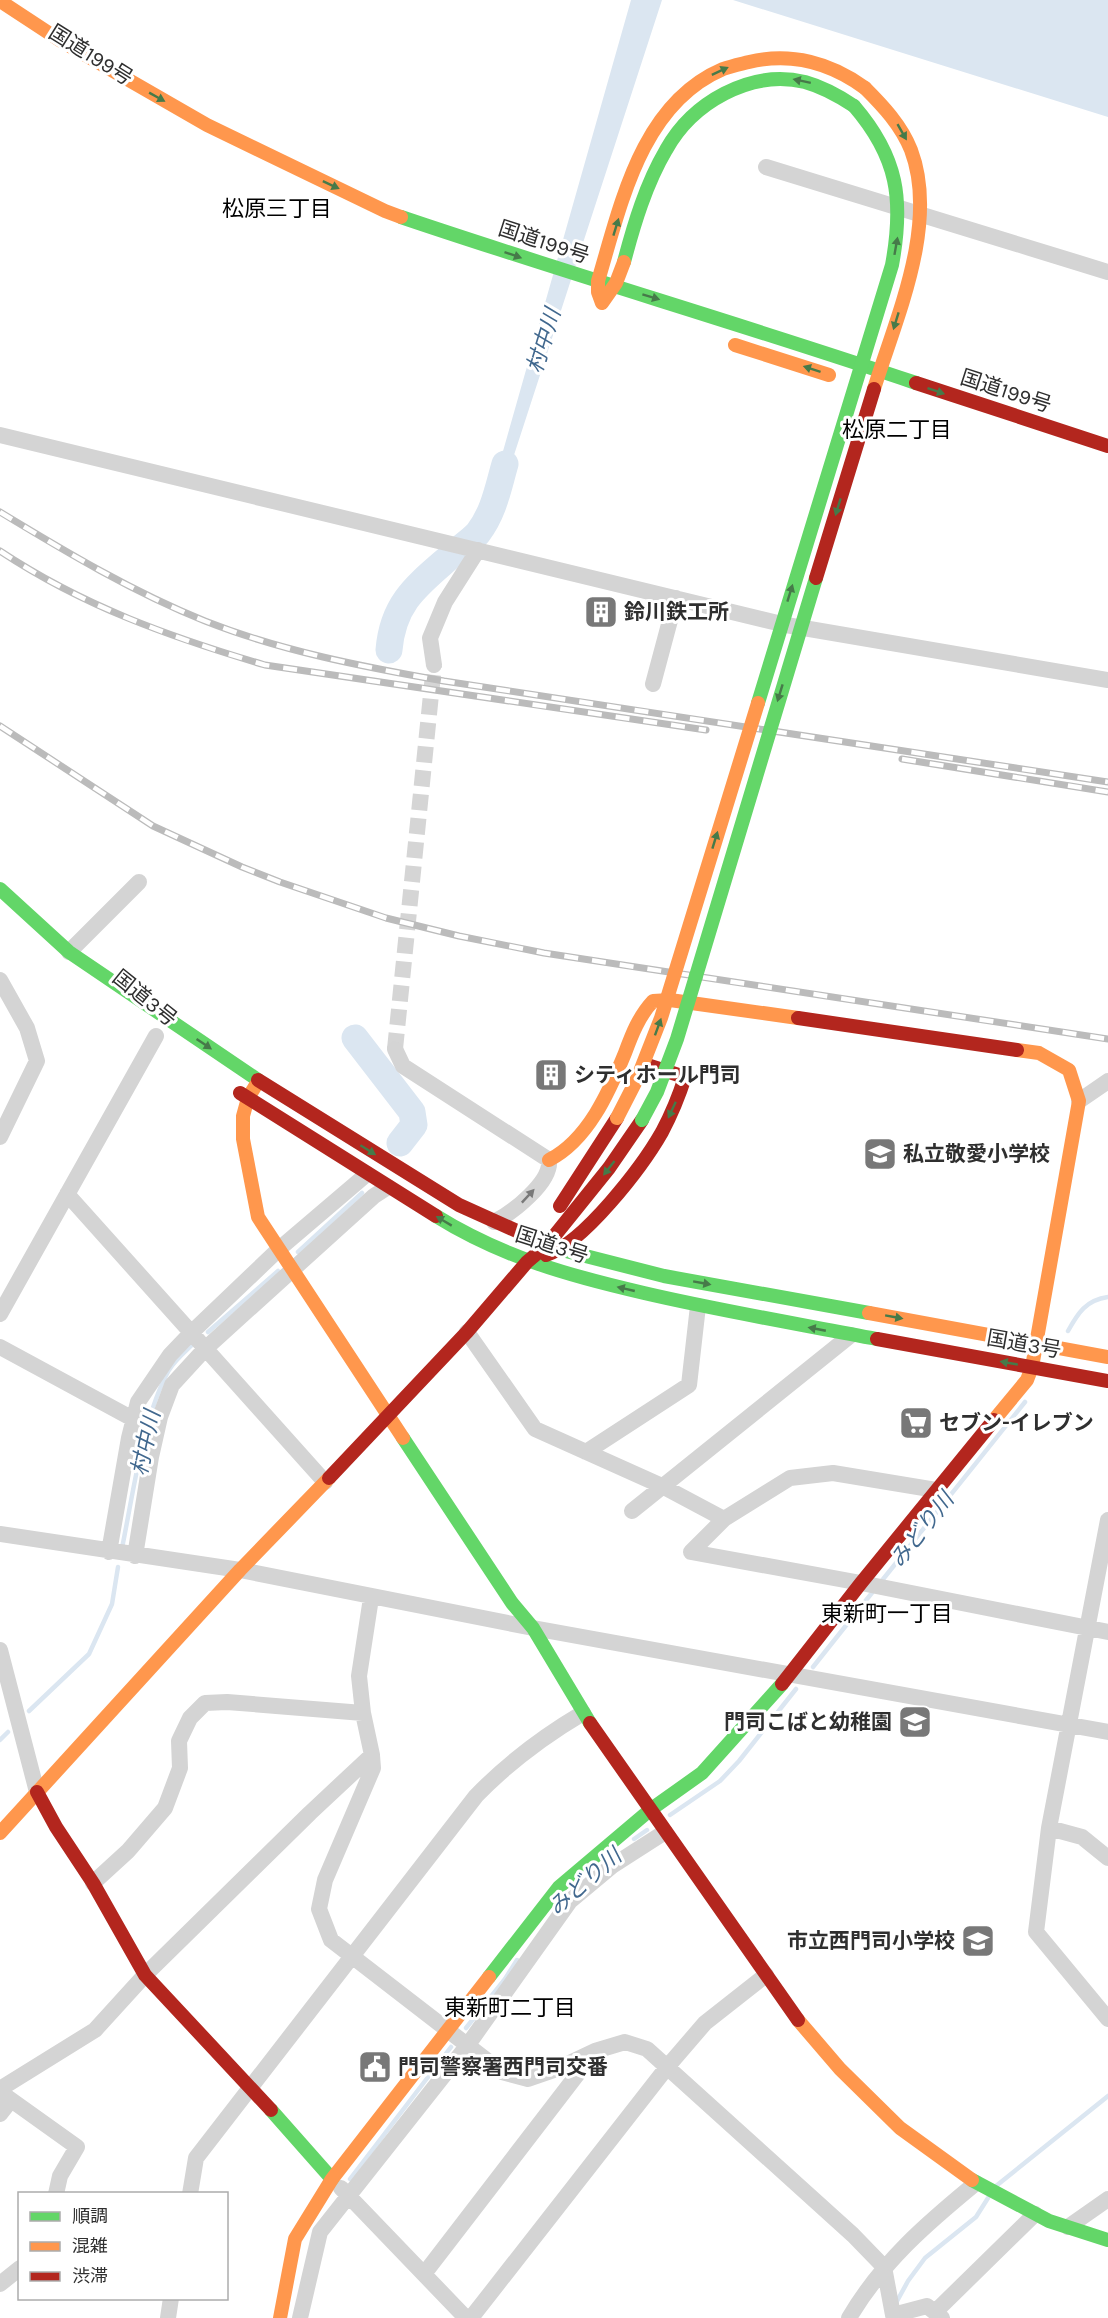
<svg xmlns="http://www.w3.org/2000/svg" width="1108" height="2318" viewBox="0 0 1108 2318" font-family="Karla,'Noto Sans JP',sans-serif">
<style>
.water{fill:#dbe6f1}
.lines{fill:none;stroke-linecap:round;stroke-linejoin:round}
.stream{stroke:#dbe6f1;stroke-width:4.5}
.river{stroke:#dbe6f1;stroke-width:27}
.street-tunnel{stroke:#d5d5d5;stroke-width:16;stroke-dasharray:16 8;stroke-linecap:butt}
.street{stroke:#d4d4d4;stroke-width:16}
.fast{stroke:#63d668;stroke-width:14}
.slow{stroke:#ff974d;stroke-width:14}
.jam{stroke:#b3261e;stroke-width:14}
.rail-casing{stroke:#bbb;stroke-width:7}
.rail{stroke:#fff;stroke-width:4.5;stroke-dasharray:14;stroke-linecap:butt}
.fast-bridge{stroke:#63d668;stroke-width:14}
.slow-bridge{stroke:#ff974d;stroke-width:14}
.jam-bridge{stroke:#b3261e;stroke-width:14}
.oneway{fill:#467a49}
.oneway2{fill:#797979}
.labels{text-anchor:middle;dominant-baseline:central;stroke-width:6;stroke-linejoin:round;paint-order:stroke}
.street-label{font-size:21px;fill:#2f2f2f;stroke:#fff}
.poi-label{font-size:21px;font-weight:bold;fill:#2f2f2f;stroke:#fff;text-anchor:start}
.neighbourhood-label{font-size:22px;fill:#000;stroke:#fff}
.water-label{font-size:22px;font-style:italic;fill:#41688e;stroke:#fff}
</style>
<rect width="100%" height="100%" fill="#fff"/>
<!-- water -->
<path class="water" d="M631 0H662L502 492 496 499 492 490Z
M733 0H1108V117Z"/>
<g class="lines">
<!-- stream -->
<path class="stream" d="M298 1252 362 1193
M1068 1331C1078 1313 1086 1300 1108 1297
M208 1332 278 1271
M122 1548C133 1495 143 1416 169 1370 176 1359 186 1351 194 1343
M880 1583 1025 1402
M813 1667 875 1589
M29 1711 89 1654 112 1604 118 1567
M0 1740 8 1732
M670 1815 720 1781 739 1761 796 1689
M634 1839 647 1830
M466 2028 505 1979 517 1960
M350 2179 451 2047
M996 2186 1108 2096
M896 2303 908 2281 925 2258 976 2217 988 2198"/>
<!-- river -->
<path class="river" d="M389 650C393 601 419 584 453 554 461 547 471 541 478 533 494 512 498 488 505 464
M355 1038 412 1112 414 1125 400 1143"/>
<!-- street-tunnel -->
<path class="street-tunnel" d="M395 1049 434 665"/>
<!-- street -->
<path class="street" d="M766 167 1108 272
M0 435 786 625 1108 680
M434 665 430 638 445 602 478 550
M653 684 676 598
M69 952 139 882
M0 980 27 1028 37 1061 0 1137
M395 1049 403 1066 549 1160C552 1182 512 1213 494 1222
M1079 1101 1108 1081
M67 1194 325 1482
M0 1314 156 1036
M467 1332 535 1429 662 1486 724 1519 790 1478 833 1473 936 1490
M0 1347 133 1419
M586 1452 689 1385 698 1306
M632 1511 851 1335
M724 1519 691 1552 861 1583 1108 1632
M1108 1520 1049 1828 1082 1837 1108 1858
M0 1534 240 1570 533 1628 1108 1732
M109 1552 129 1438 138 1402 170 1355 191 1333 279 1249 367 1174
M135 1556 151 1457 160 1417 172 1385 205 1349 374 1196 388 1187
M0 1650 37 1792
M372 1755 373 1768 325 1880 319 1909 331 1940 502 2072 528 2079 557 2069 595 2051 625 2042 647 2049 853 2235 884 2267 893 2315 927 2306 942 2318
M1049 1828 1036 1932 1108 2019
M93 1883 128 1851 165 1808 180 1768 179 1741 190 1718 205 1703 227 1702 363 1713
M0 2089 95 2030 145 1975 310 1813 372 1755 363 1713 359 1676 371 1598
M0 2092 77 2147 60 2176 56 2194
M0 2114 11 2100
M341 2188 466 2318
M190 2194 196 2158 476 1796C508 1763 544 1736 583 1713
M1068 2227 1108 2199
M424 2274 593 2054
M0 2284 20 2268
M935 2312 1035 2214
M168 2318 171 2298
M300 2318 320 2232 467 2046 570 1901 612 1866 665 1832
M471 2318 668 2066 705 2023 766 1975
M849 2318C882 2262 926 2224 976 2183"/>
<!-- fast -->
<path class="fast" d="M401 217C572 275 745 325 916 383
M624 262C634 224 646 184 666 150 692 103 750 69 805 82 823 87 839 96 854 106
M0 889 69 952 258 1080
M436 1216C502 1257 570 1276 644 1293 721 1311 799 1324 877 1339
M539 1241 562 1250 664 1276 869 1313
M403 1438 512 1603 533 1628 590 1723
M489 1977 559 1887 650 1810 702 1773 782 1684
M271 2110 332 2179
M972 2180 1049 2221 1108 2240"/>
<!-- slow -->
<path class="slow" d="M0 1 61 41 207 125 385 211 401 217
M624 262 616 283 602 303 598 292V281C621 204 641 104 723 69 731 66 741 64 749 62 791 52 831 63 865 88
M735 345 829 375
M256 1085 248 1098 243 1116V1139L258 1217 403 1438
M549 1160C588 1140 609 1092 625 1053 632 1034 639 1016 653 1001L670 1000 798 1018
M869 1313 1108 1357
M994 1420 1027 1380 1032 1367 1079 1101 1069 1070 1039 1053 1017 1050
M0 1833 240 1570 329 1478
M798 2020 840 2069 900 2128 972 2180
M280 2318 295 2239 332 2179 489 1977"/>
<!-- jam -->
<path class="jam" d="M916 383 1108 446
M798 1018 1017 1050
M258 1080 459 1205 539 1241
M240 1093 436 1216
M560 1206 617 1118
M546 1255C583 1244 642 1167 662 1132 671 1115 679 1096 685 1077L647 1065
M877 1339 1108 1381
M329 1478 467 1332 527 1262 547 1245 609 1168 642 1120
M782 1684 861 1583 994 1420
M590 1723 798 2020
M37 1792 56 1827 93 1883 145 1975 271 2110"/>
<defs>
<path id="rail" d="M0 512C66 552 133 592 205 621 281 651 364 667 444 681L1108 782
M0 551C83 606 170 637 265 665L706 730
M0 726 153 826 242 867 280 882 386 918 459 936 544 953 1108 1039
M902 759 1108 792"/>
</defs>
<!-- rail casing -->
<use href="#rail" class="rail-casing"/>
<!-- rail -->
<use href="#rail" class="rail"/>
<!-- fast-bridge -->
<path class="fast-bridge" d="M758 703 892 265C904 200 898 157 854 106
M642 1120 657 1092 677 1039 816 578"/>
<!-- slow-bridge -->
<path class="slow-bridge" d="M865 88C883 106 901 125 911 150 939 224 896 318 874 389
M617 1118 637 1079 661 1018 758 703"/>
<!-- jam-bridge -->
<path class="jam-bridge" d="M816 578 874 389"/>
</g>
<!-- one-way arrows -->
<defs><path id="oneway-solid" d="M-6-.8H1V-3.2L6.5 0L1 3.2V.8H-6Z" transform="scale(1.5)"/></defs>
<g class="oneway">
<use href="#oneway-solid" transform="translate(720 71) rotate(-25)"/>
<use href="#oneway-solid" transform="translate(802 81) rotate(-168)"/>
<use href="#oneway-solid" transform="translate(157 97) rotate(29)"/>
<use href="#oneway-solid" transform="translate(902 132) rotate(60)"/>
<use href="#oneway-solid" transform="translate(331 185) rotate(25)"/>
<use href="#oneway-solid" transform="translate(616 227) rotate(-73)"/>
<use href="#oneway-solid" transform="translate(896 246) rotate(-80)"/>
<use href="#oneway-solid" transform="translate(513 255) rotate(19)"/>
<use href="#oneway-solid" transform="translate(651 297) rotate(17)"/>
<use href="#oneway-solid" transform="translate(896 321) rotate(107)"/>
<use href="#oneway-solid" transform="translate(812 369) rotate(-162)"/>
<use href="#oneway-solid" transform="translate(936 391) rotate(19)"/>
<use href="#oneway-solid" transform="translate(838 507) rotate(107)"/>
<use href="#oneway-solid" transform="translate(790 593) rotate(-73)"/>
<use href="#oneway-solid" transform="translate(780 693) rotate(107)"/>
<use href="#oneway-solid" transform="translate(715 840) rotate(-73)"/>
<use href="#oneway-solid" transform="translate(658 1027) rotate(-70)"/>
<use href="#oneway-solid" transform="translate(204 1044) rotate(34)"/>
<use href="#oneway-solid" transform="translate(672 1110) rotate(115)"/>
<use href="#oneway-solid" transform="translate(368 1150) rotate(32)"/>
<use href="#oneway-solid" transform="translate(609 1168) rotate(128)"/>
<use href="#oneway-solid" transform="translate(444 1221) rotate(-149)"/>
<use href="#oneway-solid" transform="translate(702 1283) rotate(10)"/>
<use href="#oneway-solid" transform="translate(626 1289) rotate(-167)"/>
<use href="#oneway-solid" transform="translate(894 1317) rotate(10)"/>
<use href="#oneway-solid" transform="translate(817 1329) rotate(-169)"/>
<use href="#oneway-solid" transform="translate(1009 1363) rotate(-170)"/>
</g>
<use class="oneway2" href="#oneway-solid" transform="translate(528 1196) rotate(-47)"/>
<!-- icons -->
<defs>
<symbol id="building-square" viewBox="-11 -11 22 22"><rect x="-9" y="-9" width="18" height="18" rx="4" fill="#787878" stroke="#fff"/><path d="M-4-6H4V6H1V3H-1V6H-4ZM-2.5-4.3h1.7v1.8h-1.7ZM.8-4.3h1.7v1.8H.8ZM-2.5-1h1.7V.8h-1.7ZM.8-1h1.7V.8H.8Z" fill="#fff"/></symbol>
<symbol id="school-square" viewBox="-11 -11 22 22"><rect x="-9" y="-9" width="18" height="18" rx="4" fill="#787878" stroke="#fff"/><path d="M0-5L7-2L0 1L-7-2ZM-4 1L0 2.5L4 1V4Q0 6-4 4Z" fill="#fff"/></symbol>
<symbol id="supermarket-square" viewBox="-11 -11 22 22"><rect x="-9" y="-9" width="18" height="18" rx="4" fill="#787878" stroke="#fff"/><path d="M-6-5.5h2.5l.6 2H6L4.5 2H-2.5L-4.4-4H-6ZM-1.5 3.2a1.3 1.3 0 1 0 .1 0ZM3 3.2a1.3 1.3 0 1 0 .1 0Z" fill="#fff"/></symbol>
<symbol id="civic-square" viewBox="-11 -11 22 22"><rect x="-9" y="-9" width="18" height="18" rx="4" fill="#787878" stroke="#fff"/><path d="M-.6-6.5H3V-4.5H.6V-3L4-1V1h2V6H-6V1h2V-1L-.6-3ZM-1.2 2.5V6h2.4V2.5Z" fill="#fff"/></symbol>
</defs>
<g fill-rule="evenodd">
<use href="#building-square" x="582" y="593" width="38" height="38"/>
<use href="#building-square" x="532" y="1056" width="38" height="38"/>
<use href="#school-square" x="861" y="1135" width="38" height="38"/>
<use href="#supermarket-square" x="897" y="1404" width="38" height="38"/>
<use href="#school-square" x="896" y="1703" width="38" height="38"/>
<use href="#school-square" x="959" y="1922" width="38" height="38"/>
<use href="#civic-square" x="356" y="2048" width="38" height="38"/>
</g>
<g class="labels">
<!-- street labels -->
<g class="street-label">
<text transform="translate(91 55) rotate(32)">国道199号</text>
<text transform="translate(544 242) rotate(18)">国道199号</text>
<text transform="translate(1006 391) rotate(18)">国道199号</text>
<text transform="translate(145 998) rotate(39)">国道3号</text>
<text transform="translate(552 1245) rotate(18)">国道3号</text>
<text transform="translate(1024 1344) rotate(10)">国道3号</text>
</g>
<!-- poi labels -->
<g class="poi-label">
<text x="624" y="612">鈴川鉄工所</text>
<text x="574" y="1075">シティホール門司</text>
<text x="903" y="1154">私立敬愛小学校</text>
<text x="939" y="1423">セブン-イレブン</text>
<text x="892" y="1722" text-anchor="end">門司こばと幼稚園</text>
<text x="955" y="1941" text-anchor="end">市立西門司小学校</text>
<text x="398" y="2067">門司警察署西門司交番</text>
</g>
<!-- neighbourhood labels -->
<g class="neighbourhood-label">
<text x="277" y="209">松原三丁目</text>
<text x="897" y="430">松原二丁目</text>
<text x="887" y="1614">東新町一丁目</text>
<text x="510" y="2008">東新町二丁目</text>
</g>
<!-- water labels -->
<g class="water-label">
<text transform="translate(544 341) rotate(-73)">村中川</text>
<text transform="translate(146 1443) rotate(-78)">村中川</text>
<text transform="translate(922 1530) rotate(-52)">みどり川</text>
<text transform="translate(585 1882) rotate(-41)">みどり川</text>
</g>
</g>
<!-- legend -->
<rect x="18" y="2192" width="210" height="108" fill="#ffffff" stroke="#acacac" stroke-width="1.5"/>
<rect x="30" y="2212" width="30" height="9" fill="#63d668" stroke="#acacac" stroke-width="1.5"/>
<text x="72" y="2222" font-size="18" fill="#2f2f2f">順調</text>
<rect x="30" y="2242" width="30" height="9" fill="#ff974d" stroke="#acacac" stroke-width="1.5"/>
<text x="72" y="2252" font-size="18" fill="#2f2f2f">混雑</text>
<rect x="30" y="2272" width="30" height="9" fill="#b3261e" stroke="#acacac" stroke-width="1.5"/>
<text x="72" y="2282" font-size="18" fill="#2f2f2f">渋滞</text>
</svg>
